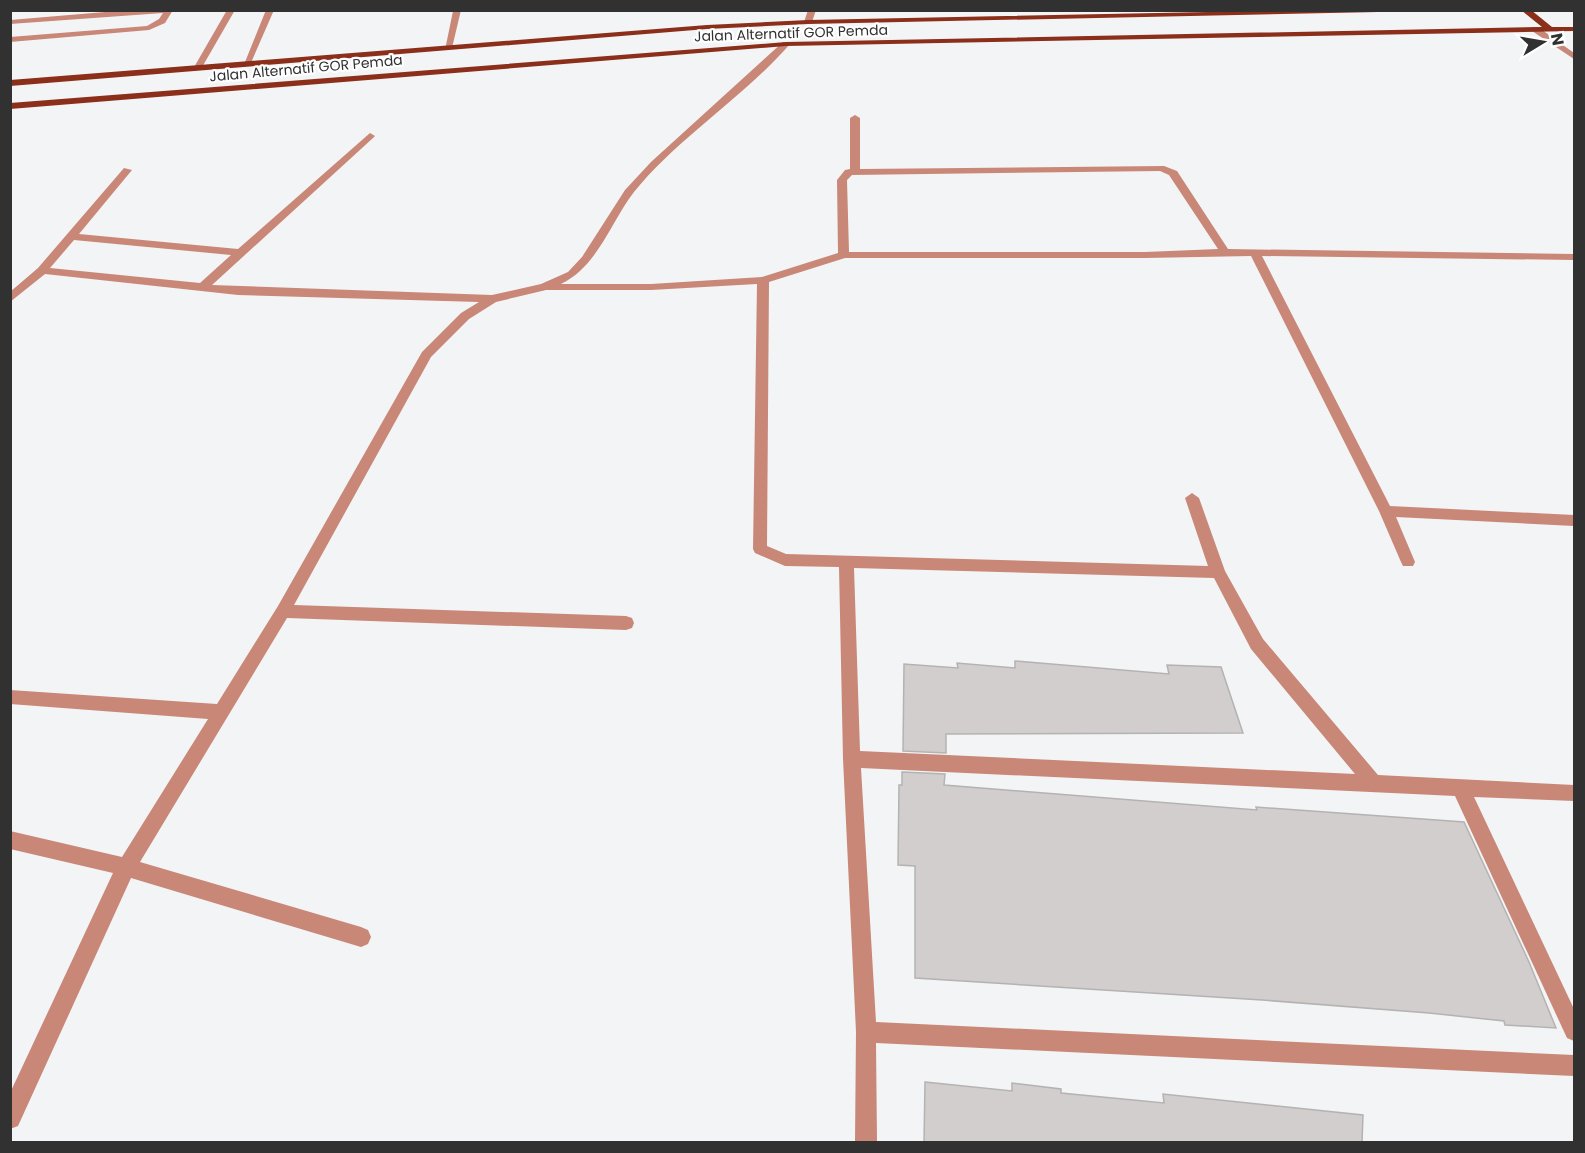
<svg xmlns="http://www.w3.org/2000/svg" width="1585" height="1153" viewBox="0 0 1585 1153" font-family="Poppins,sans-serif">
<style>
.building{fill:#d1cecd;stroke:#b5b2b2;stroke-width:1.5}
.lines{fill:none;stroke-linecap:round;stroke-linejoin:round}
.minor{fill:#c98777;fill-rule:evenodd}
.major{fill:#8b2f1b;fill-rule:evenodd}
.labels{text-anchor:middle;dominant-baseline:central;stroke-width:4.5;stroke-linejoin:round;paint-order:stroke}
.far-street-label{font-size:14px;fill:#313132;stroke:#fff}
</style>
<rect width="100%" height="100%" fill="#f3f4f6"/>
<!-- building -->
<path class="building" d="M1015 661 1169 674 1167 665 1221 667 1243 733 946 734V753L903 751 904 664 958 668 957 663 1015 668Z
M902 772 945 774 944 785 1257 810 1256 807 1464 822 1529 962 1556 1028 1505 1025 1504 1021 1429 1013 1262 1000 915 978V866L898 865 899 785H902Z
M925 1082 1012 1091V1083L1061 1089V1093L1164 1103 1163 1094 1363 1115 1362 1143H924Z"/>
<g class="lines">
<!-- minor -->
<path class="minor" d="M129 10H173L165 23 149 30 10 42V37L147 26 159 19 163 13 10 24V20Z
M227 10H235L201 69 194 71 193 69Z
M266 10H274L250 65 243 67Z
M461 10 452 48 445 50 453 11Z
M808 10H816L812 22 808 24 804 22Z
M1532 27H1538L1574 53V59L1532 31Z
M783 42 790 44C743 98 680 136 634 192 610 223 598 266 561 284H651L762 277 838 253 837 180 845 170 850 169V118L855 115 860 118V169L1164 166 1177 171 1228 249 1574 254V260L1262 256 1390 506 1574 515V526L1396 517 1415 562 1413 566H1403L1401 562 1379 511 1251 256 1145 258H845L769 282 767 546 786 554 1208 566 1185 498 1192 493 1199 498 1225 571 1263 639 1378 775 1574 785V801L1474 797 1574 1009V1041L1567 1038 1455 796 861 768 876 1022 1574 1055V1076L876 1043 877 1142H855L856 1032 843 759 839 567 785 566 755 553 753 549 757 284 651 290H546L496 302 469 319 431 357 294 605 626 616 632 618 634 623 632 628 626 630 287 618 140 862 361 927 368 930 371 937 368 944 361 947 131 878 18 1126 10 1129V1093L113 873 10 849V831L122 857 208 719 10 704V690L217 704 278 606 422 352 461 313 479 302 238 295 45 274 10 302V292L38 268 124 168 132 170 79 234 238 249 370 133 375 136 373 138 212 285 492 295 541 284 568 272 582 257 625 190 651 162ZM1160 171 1169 175 1218 249 1145 252H849L847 180 852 175ZM74 240 231 255 200 283 50 268ZM854 568 1214 578 1251 649 1355 774 860 751Z"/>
<!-- major -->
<path class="major" d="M1312 10H1474L808 24 707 29 10 86V80L707 25 808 20Z
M1521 10H1531L1552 27H1574V31L786 46 10 109V103L786 42 1542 27Z"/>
</g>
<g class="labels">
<!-- far-street labels -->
<g class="far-street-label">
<text transform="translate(791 33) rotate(-2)">Jalan Alternatif GOR Pemda</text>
<text transform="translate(306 68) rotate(-5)">Jalan Alternatif GOR Pemda</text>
</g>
</g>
<!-- border -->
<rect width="1585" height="1153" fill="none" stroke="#313132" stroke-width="24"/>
<!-- north arrow -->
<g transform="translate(1543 42) rotate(79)" stroke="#ffffff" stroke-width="4.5" paint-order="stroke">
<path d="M0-4.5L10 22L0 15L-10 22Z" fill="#313132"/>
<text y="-9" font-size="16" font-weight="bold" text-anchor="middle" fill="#313132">N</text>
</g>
</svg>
